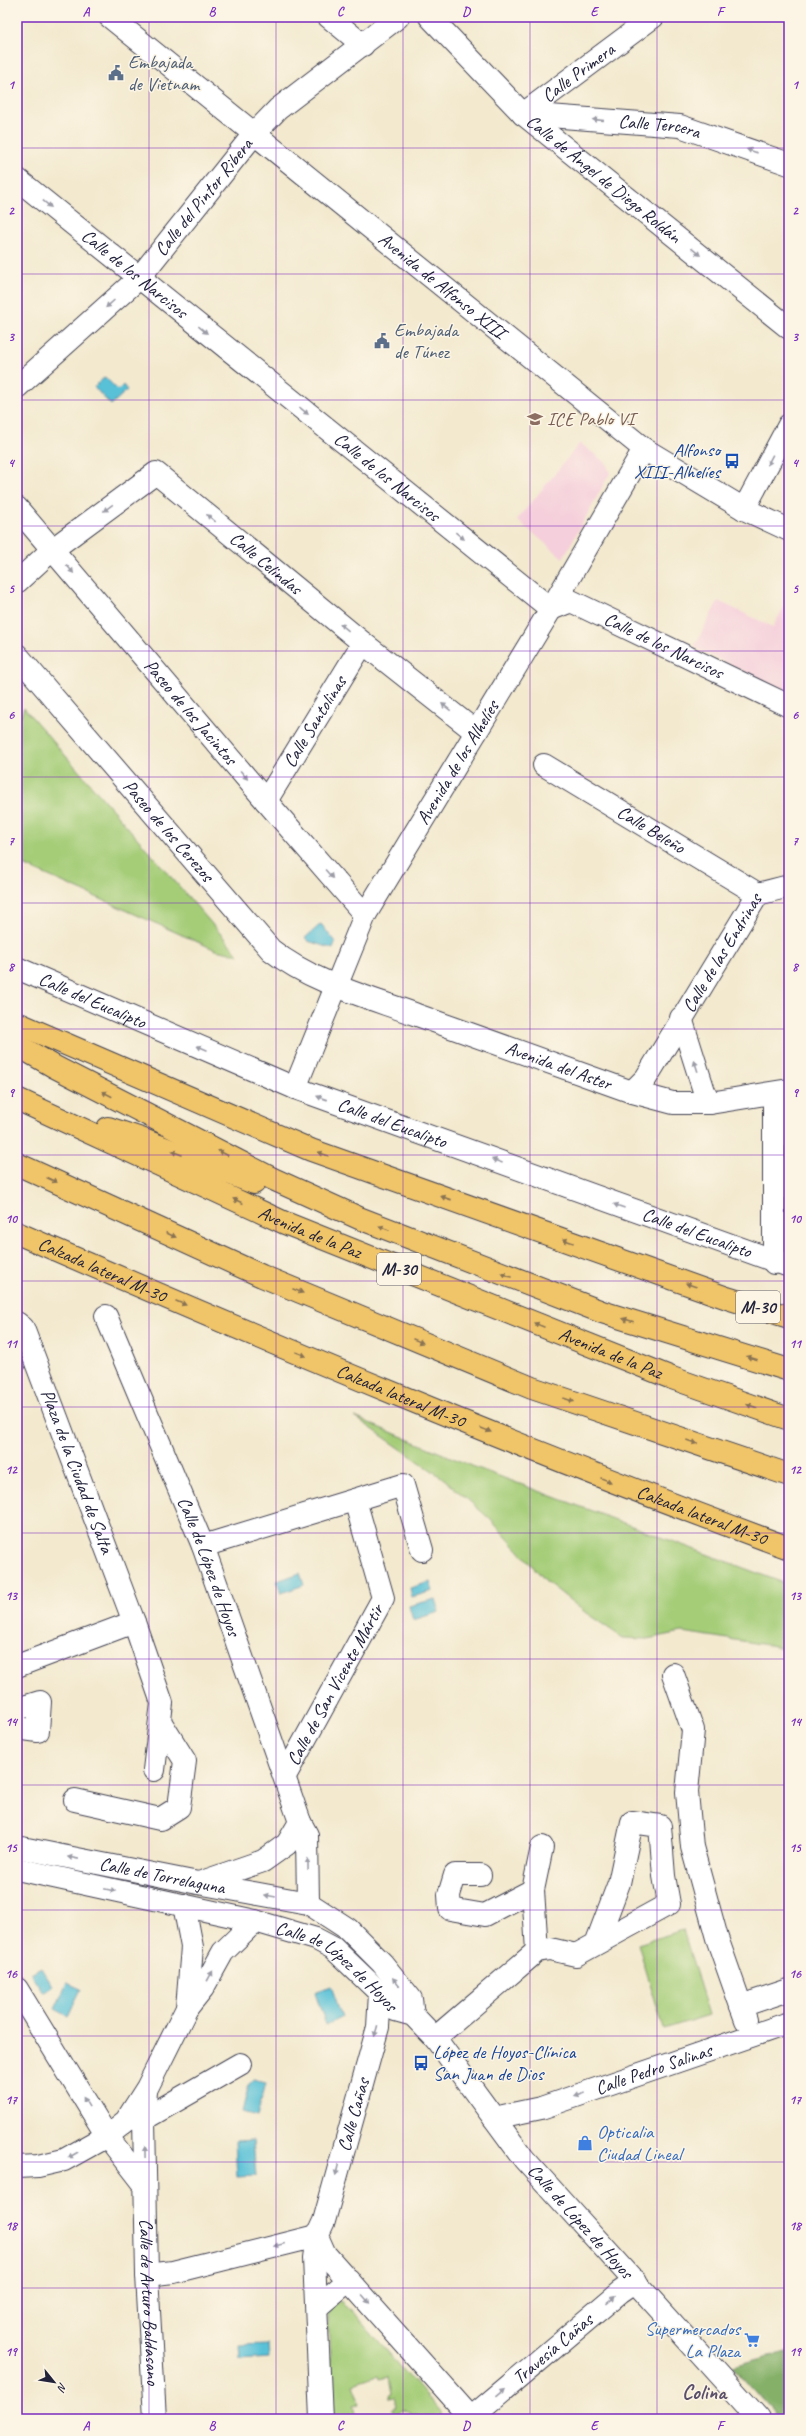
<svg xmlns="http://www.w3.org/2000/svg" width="806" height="2436" viewBox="0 0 806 2436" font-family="Caveat,sans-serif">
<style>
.built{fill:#f5cfdb}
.green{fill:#a5cd78;stroke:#64785a}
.forest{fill:#84b068;stroke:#536952}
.water{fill:#59c1d7;stroke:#3e7289}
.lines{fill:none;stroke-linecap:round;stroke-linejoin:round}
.minor-casing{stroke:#414051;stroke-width:24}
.highway-casing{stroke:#414051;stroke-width:24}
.minor{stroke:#fff;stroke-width:22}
.highway{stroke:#f0c469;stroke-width:22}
.oneway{fill:#9c9ca7}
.oneway2{fill:#897352}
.grid{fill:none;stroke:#7b2cbf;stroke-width:1;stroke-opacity:0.55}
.labels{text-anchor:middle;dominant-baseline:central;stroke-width:3;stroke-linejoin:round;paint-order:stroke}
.shield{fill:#fcf5e5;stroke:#63616e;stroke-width:1}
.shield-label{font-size:18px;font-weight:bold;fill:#22223b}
.service-label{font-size:19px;fill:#4e5e75;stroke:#fcf5e5;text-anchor:start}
.street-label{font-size:19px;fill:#22223b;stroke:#fcf5e5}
.education-label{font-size:19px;fill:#785e54;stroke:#fcf5e5;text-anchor:start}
.transit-label{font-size:19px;fill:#164399;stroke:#fcf5e5;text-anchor:end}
.shop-label{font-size:19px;fill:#366cbe;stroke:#fcf5e5;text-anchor:start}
.quarter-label{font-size:21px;font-weight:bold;fill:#5b506b;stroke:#fcf5e5}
.neatline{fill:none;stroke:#7b2cbf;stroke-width:1.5}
.grid-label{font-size:13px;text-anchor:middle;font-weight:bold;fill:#7b2cbf}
</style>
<rect width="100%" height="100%" fill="#fcf5e5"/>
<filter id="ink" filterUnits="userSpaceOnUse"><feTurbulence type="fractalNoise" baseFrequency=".025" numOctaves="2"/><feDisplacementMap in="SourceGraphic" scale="8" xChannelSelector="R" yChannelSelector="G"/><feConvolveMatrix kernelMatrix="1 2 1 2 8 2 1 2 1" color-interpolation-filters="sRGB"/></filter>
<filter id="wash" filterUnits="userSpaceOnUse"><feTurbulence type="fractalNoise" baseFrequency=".012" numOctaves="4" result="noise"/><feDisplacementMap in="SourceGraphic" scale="16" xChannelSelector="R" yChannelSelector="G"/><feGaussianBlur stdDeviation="0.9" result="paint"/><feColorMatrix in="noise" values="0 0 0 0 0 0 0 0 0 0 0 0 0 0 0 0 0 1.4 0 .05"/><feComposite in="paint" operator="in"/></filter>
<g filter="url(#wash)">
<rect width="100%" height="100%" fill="#f3e9cf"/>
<!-- built -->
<path class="built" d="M580 443 606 463 610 473 563 558 517 520Z
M789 597V694L694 647 718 601 773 627Z"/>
<!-- green -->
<path class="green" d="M24 708 239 955 216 950 17 862V723Z
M355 1417 472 1466 789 1585V1652L775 1646 682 1632 647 1639 623 1638 586 1613 547 1582 490 1519 444 1479Z
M683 1930 709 2015 664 2029 638 1944Z
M341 2301 352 2310 441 2414V2419L420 2417 418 2419 419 2416 415 2414 413 2418 410 2416 411 2414 403 2410 395 2415 392 2410 396 2407 394 2398 389 2399V2395L391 2394 388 2377 379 2379 378 2376 353 2384 360 2403 354 2404 356 2413 354 2419H330L328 2383 331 2382 328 2314 330 2308Z"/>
<!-- forest -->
<path class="forest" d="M789 2351V2419H780L733 2366Z"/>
<!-- water -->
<path class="water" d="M105 377 118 390 123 385 127 390 111 405 94 387Z
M321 924 335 942 333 949 308 941 305 938Z
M300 1573 304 1585 281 1593 277 1581Z
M430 1582 433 1591 412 1597 410 1588Z
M435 1599 439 1612 413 1620 409 1606Z
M41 1968 52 1986 43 1992 31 1974Z
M67 1983 81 1989 68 2016 55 2009Z
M331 1986 342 2017 326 2025 315 1992Z
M253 2080 266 2083 257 2116 242 2112 249 2084Z
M253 2140 256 2176 237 2177 235 2141Z
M268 2345 269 2358 241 2360 240 2346Z"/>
</g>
<g filter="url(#ink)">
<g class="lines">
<defs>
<g id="minor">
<path id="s1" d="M110 17 644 449 744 509 789 530"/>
<path d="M329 17 363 45"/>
<path id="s2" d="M430 17 523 114 789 328"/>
<path id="s3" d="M523 114 680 126 789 164"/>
<path id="s4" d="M523 114 653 17"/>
<path id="s5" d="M17 179 551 609 571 601 789 706"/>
<path id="s6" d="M17 387 139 278 254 134 278 109 398 17"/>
<path id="s7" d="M17 508 266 801 365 915"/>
<path d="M744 509 789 425"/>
<path id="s8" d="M17 582 53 549 156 473 363 643 476 732"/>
<path id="s9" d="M17 655 271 950C313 983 368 997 417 1015 489 1041 561 1067 632 1092L673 1103H710L789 1090"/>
<path id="s10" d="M544 765 758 894"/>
<path id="s11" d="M266 801 363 643"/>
<path id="s12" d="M17 968 295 1088 789 1266"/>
<path d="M681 1018 704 1091 710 1103"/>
<path id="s13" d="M295 1088 365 915 551 609 644 449"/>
<path id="s14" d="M632 1092 646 1078 758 894 789 886"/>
<path d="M774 1093V1263"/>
<path id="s15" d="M106 1316 203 1546 300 1822 307 1835 308 1903"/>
<path id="s16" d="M17 1323 23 1328 134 1622 162 1703 154 1770"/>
<path d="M203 1546 403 1485 422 1550"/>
<path d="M17 1666 134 1622"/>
<path d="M673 1674 693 1730 687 1792 692 1847 717 1938 741 2006"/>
<path d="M17 1709 40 1702 38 1731 17 1728"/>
<path id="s17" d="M285 1776 383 1598 355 1500"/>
<path d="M75 1800 160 1819 179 1807 185 1761 160 1721"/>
<path id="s18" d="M17 1847 198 1883 308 1903 348 1929 382 1963 411 1999 413 2015"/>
<path id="s19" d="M17 1869 255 1921 316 1939 333 1948 380 1993 395 2010 413 2015 435 2038 524 2159 759 2419"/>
<path d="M480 1875H455L449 1895 450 1909 485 1915 533 1890"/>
<path d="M199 1883 263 1861 287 1844 300 1822"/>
<path d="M184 1905 192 1947 187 2008"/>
<path d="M537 1951 533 1890 542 1847"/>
<path d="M17 1989 107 2136 145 2185"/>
<path d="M746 2020 741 2006 789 1990"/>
<path d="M435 2038 537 1951 550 1949 576 1955 669 1904 664 1876 660 1826 632 1822 619 1883 596 1944"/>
<path id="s20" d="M146 2091 144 2119 147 2275 155 2419"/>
<path id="s21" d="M494 2118 541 2108 789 2023"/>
<path d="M144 2119 240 2064"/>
<path d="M17 2167 38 2166 64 2160 107 2136 126 2121 147 2088 187 2008 203 1988 223 1952 255 1921"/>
<path d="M317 2236 325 2254 472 2419"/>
<path d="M147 2275 173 2272 317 2236"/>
<path d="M317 2307 349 2280"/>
<path id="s22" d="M471 2418 620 2292 636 2281"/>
<path id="s23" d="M321 2419 314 2258 317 2236 324 2221 378 2027 380 1993"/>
</g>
<g id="highway">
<path d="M17 1023 311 1150 727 1298 789 1317"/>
<path d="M17 1045 55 1067 273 1179 359 1218 602 1312 789 1370"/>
<path id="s24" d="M17 1099 285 1223 672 1378 789 1419"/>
<path d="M108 1128 141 1139 254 1183"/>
<path d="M17 1164 262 1276 532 1388 789 1475"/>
<path id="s25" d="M17 1233C272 1344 528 1452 789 1548"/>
</g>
</defs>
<!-- minor casing -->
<use href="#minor" class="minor-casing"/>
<!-- highway casing -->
<use href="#highway" class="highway-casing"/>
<!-- minor -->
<use href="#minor" class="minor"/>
<!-- highway -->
<use href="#highway" class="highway"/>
</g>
<!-- one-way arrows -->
<defs><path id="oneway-solid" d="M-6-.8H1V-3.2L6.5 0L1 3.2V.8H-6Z"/></defs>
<g class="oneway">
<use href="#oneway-solid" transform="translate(598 120) rotate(-175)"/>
<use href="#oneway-solid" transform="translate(752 151) rotate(-161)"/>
<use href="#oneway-solid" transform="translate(47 204) rotate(39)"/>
<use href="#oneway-solid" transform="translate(696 252) rotate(39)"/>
<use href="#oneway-solid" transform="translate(110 304) rotate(138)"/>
<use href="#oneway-solid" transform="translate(203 330) rotate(39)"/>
<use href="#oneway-solid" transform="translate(304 411) rotate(39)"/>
<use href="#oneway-solid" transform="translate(770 460) rotate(118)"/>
<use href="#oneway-solid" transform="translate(108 508) rotate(144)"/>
<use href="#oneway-solid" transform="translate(211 518) rotate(-141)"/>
<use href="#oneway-solid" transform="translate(460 536) rotate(39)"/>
<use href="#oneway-solid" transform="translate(70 569) rotate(50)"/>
<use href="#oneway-solid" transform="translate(344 627) rotate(-141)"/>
<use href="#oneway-solid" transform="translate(446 707) rotate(-142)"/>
<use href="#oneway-solid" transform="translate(244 775) rotate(50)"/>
<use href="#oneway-solid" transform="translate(329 874) rotate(49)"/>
<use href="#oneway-solid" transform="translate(202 1048) rotate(-157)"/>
<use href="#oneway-solid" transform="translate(696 1066) rotate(-108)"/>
<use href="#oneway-solid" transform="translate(322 1098) rotate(-160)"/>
<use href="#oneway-solid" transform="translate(497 1161) rotate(-160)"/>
<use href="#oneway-solid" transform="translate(619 1206) rotate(-160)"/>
<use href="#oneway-solid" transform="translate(73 1858) rotate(-169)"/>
<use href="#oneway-solid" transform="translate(308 1864) rotate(-91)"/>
<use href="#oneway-solid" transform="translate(110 1890) rotate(12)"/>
<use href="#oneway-solid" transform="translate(270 1896) rotate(-170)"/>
<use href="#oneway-solid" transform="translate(210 1976) rotate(-61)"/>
<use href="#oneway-solid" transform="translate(396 1982) rotate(-129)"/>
<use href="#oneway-solid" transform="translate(376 2031) rotate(106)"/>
<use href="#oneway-solid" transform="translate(580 2094) rotate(161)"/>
<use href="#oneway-solid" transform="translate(86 2102) rotate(-121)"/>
<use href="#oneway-solid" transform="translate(145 2152) rotate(-91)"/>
<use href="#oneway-solid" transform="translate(73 2155) rotate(150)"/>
<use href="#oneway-solid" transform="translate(337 2170) rotate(104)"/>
<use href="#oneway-solid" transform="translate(279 2245) rotate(166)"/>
<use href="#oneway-solid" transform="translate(366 2299) rotate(49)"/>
<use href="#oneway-solid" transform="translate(611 2300) rotate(-40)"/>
<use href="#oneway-solid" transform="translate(501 2392) rotate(-40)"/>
</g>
<g class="oneway2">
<use href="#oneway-solid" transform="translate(107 1094) rotate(-153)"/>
<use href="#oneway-solid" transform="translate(177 1153) rotate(-159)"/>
<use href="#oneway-solid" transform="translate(223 1153) rotate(-153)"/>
<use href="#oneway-solid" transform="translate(323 1154) rotate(-160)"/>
<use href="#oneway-solid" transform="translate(52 1180) rotate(25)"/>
<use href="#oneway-solid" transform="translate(446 1198) rotate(-160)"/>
<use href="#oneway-solid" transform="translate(238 1201) rotate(-155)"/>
<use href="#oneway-solid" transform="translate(384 1228) rotate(-159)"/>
<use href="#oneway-solid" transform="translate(171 1235) rotate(25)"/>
<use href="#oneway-solid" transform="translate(568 1241) rotate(-160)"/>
<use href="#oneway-solid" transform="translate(506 1275) rotate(-159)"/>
<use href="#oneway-solid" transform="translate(691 1285) rotate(-160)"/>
<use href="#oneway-solid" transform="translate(298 1291) rotate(22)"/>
<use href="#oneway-solid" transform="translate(181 1303) rotate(23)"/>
<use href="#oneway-solid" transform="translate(628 1320) rotate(-163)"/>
<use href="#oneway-solid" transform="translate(539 1325) rotate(-158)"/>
<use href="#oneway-solid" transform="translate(418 1341) rotate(22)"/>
<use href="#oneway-solid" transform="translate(301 1354) rotate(22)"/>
<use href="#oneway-solid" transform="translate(752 1358) rotate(-163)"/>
<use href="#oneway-solid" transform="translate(569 1400) rotate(19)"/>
<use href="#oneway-solid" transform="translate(752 1406) rotate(-161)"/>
<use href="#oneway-solid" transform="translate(486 1430) rotate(22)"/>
<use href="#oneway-solid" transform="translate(692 1442) rotate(19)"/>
<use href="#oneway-solid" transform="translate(606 1480) rotate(22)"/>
</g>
</g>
<!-- grid -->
<path class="grid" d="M149 17V2419M276 17V2419M403 17V2419M530 17V2419M657 17V2419M17 148H789M17 274H789M17 400H789M17 526H789M17 651H789M17 777H789M17 903H789M17 1029H789M17 1155H789M17 1281H789M17 1407H789M17 1533H789M17 1659H789M17 1785H789M17 1910H789M17 2036H789M17 2162H789M17 2288H789"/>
<!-- icons -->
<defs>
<symbol id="civic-bare" viewBox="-9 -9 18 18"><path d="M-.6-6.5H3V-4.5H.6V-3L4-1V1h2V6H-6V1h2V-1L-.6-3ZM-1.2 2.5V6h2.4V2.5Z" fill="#5c6f8a" stroke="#fcf5e5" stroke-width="2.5" paint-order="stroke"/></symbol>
<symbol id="school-bare" viewBox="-9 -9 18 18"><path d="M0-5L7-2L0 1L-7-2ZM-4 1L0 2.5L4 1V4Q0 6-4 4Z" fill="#8d6e63" stroke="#fcf5e5" stroke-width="2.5" paint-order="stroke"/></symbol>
<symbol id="bus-bare" viewBox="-9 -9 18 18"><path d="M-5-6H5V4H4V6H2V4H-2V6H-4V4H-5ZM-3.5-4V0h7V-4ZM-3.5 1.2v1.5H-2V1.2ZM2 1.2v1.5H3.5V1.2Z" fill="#1a4fb4" stroke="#fcf5e5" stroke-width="2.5" paint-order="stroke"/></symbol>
<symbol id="shop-bare" viewBox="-9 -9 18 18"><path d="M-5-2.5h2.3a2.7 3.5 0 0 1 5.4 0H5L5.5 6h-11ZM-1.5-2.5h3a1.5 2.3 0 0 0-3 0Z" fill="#3f7fe0" stroke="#fcf5e5" stroke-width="2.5" paint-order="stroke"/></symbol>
<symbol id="supermarket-bare" viewBox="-9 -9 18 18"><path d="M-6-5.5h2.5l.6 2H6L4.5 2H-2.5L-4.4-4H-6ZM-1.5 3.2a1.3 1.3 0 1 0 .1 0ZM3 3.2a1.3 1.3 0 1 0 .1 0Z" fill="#3f7fe0" stroke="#fcf5e5" stroke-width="2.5" paint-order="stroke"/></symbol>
</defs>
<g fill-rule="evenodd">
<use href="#civic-bare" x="105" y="62" width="22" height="22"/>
<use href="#civic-bare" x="371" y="330" width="22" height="22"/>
<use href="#school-bare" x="524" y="408" width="22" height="22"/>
<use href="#bus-bare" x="721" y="450" width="22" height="22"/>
<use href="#bus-bare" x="410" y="2052" width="22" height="22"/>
<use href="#shop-bare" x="574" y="2132" width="22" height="22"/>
<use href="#supermarket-bare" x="741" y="2329" width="22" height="22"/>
</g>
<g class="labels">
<!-- shield labels -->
<g class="shield">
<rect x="377" y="1253" width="44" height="32" rx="3"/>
<rect x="736" y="1291" width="44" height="32" rx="3"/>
</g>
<g class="shield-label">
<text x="399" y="1269">M-30</text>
<text x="758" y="1307">M-30</text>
</g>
<!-- service labels -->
<g class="service-label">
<text x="128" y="62">Embajada<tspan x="128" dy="22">de Vietnam</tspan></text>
<text x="394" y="330">Embajada<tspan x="394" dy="22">de Túnez</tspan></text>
</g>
<!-- street labels -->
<g class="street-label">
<text stroke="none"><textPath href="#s4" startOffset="69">Calle Primera</textPath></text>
<text stroke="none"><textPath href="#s3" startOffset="137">Calle Tercera</textPath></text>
<text stroke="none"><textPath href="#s2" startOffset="238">Calle de Ángel de Diego Roldán</textPath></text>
<text stroke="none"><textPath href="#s6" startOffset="267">Calle del Pintor Ribera</textPath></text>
<text stroke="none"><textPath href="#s5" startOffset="151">Calle de los Narcisos</textPath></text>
<text stroke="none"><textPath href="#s1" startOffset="427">Avenida de Alfonso XIII</textPath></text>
<text stroke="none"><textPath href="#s5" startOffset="475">Calle de los Narcisos</textPath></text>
<text stroke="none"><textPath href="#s8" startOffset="319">Calle Celindas</textPath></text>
<text stroke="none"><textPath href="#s5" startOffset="810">Calle de los Narcisos</textPath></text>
<text stroke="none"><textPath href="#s7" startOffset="268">Paseo de los Jacintos</textPath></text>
<text stroke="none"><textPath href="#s11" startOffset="93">Calle Santolinas</textPath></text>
<text stroke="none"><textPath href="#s13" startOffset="365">Avenida de los Alhelíes</textPath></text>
<text stroke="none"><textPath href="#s10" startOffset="125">Calle Beleño</textPath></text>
<text stroke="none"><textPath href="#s9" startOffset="232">Paseo de los Cerezos</textPath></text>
<text stroke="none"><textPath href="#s14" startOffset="166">Calle de las Endrinas</textPath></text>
<text stroke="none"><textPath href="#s12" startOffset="82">Calle del Eucalipto</textPath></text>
<text stroke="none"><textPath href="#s9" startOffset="700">Avenida del Aster</textPath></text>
<text stroke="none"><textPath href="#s12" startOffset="406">Calle del Eucalipto</textPath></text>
<text stroke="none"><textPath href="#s24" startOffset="322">Avenida de la Paz</textPath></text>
<text stroke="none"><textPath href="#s12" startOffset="730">Calle del Eucalipto</textPath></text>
<text stroke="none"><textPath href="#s25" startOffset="93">Calzada lateral M-30</textPath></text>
<text stroke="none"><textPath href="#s24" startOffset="646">Avenida de la Paz</textPath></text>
<text stroke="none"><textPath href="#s25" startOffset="417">Calzada lateral M-30</textPath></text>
<text stroke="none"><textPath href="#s16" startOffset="161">Plaza de la Ciudad de Salta</textPath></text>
<text stroke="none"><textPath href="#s25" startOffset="741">Calzada lateral M-30</textPath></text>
<text stroke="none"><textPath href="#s15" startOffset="271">Calle de López de Hoyos</textPath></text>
<text stroke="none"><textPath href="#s17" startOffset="104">Calle de San Vicente Mártir</textPath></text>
<text stroke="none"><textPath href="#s18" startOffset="148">Calle de Torrelaguna</textPath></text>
<text stroke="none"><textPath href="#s19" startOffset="339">Calle de López de Hoyos</textPath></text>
<text stroke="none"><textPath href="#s21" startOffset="167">Calle Pedro Salinas</textPath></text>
<text stroke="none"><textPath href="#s23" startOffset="310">Calle Cañas</textPath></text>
<text stroke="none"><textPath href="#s19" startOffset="699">Calle de López de Hoyos</textPath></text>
<text stroke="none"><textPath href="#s20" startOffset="211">Calle de Arturo Baldasano</textPath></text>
<text stroke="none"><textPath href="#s22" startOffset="107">Travesía Cañas</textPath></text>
</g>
<!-- education labels -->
<g class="education-label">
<text x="547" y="419">ICE Pablo VI</text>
</g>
<!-- transit labels -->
<g class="transit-label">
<text x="720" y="450">Alfonso<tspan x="720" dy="22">XIII-Alhelíes</tspan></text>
<text x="433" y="2052" text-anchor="start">López de Hoyos-Clínica<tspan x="433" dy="22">San Juan de Dios</tspan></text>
</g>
<!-- shop labels -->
<g class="shop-label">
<text x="597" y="2132">Opticalia<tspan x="597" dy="22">Ciudad Lineal</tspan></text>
<text x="740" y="2329" text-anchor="end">Supermercados<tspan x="740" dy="22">La Plaza</tspan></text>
</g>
<!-- quarter labels -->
<g class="quarter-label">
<text x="704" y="2392">Colina</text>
</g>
</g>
<!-- margin -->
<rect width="806" height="2436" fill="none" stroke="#fcf5e5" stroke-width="44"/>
<!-- north arrow -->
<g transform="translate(54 2382) rotate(120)" stroke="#fcf5e5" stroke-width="3" paint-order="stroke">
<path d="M0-3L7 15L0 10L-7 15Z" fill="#22223b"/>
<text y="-6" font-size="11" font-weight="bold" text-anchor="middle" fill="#22223b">N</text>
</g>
<rect x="22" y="22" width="762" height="2392" class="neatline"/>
<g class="grid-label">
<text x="86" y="16">A</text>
<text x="212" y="16">B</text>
<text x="340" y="16">C</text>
<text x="466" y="16">D</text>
<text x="594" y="16">E</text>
<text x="720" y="16">F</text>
<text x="11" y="89">1</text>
<text x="795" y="89">1</text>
<text x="11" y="215">2</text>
<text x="795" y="215">2</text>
<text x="11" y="341">3</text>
<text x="795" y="341">3</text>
<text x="11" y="467">4</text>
<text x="795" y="467">4</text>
<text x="11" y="593">5</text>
<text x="795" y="593">5</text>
<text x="11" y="719">6</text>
<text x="795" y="719">6</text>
<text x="11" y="845">7</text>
<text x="795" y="845">7</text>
<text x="11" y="971">8</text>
<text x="795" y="971">8</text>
<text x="11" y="1097">9</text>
<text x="795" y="1097">9</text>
<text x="11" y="1223">10</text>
<text x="795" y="1223">10</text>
<text x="11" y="1348">11</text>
<text x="795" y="1348">11</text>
<text x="11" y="1474">12</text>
<text x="795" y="1474">12</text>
<text x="11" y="1600">13</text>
<text x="795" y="1600">13</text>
<text x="11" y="1726">14</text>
<text x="795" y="1726">14</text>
<text x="11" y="1852">15</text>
<text x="795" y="1852">15</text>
<text x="11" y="1978">16</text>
<text x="795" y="1978">16</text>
<text x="11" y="2104">17</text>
<text x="795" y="2104">17</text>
<text x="11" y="2230">18</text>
<text x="795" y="2230">18</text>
<text x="11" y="2356">19</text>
<text x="795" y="2356">19</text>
<text x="86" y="2430">A</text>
<text x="212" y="2430">B</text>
<text x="340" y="2430">C</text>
<text x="466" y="2430">D</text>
<text x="594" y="2430">E</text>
<text x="720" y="2430">F</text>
</g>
</svg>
